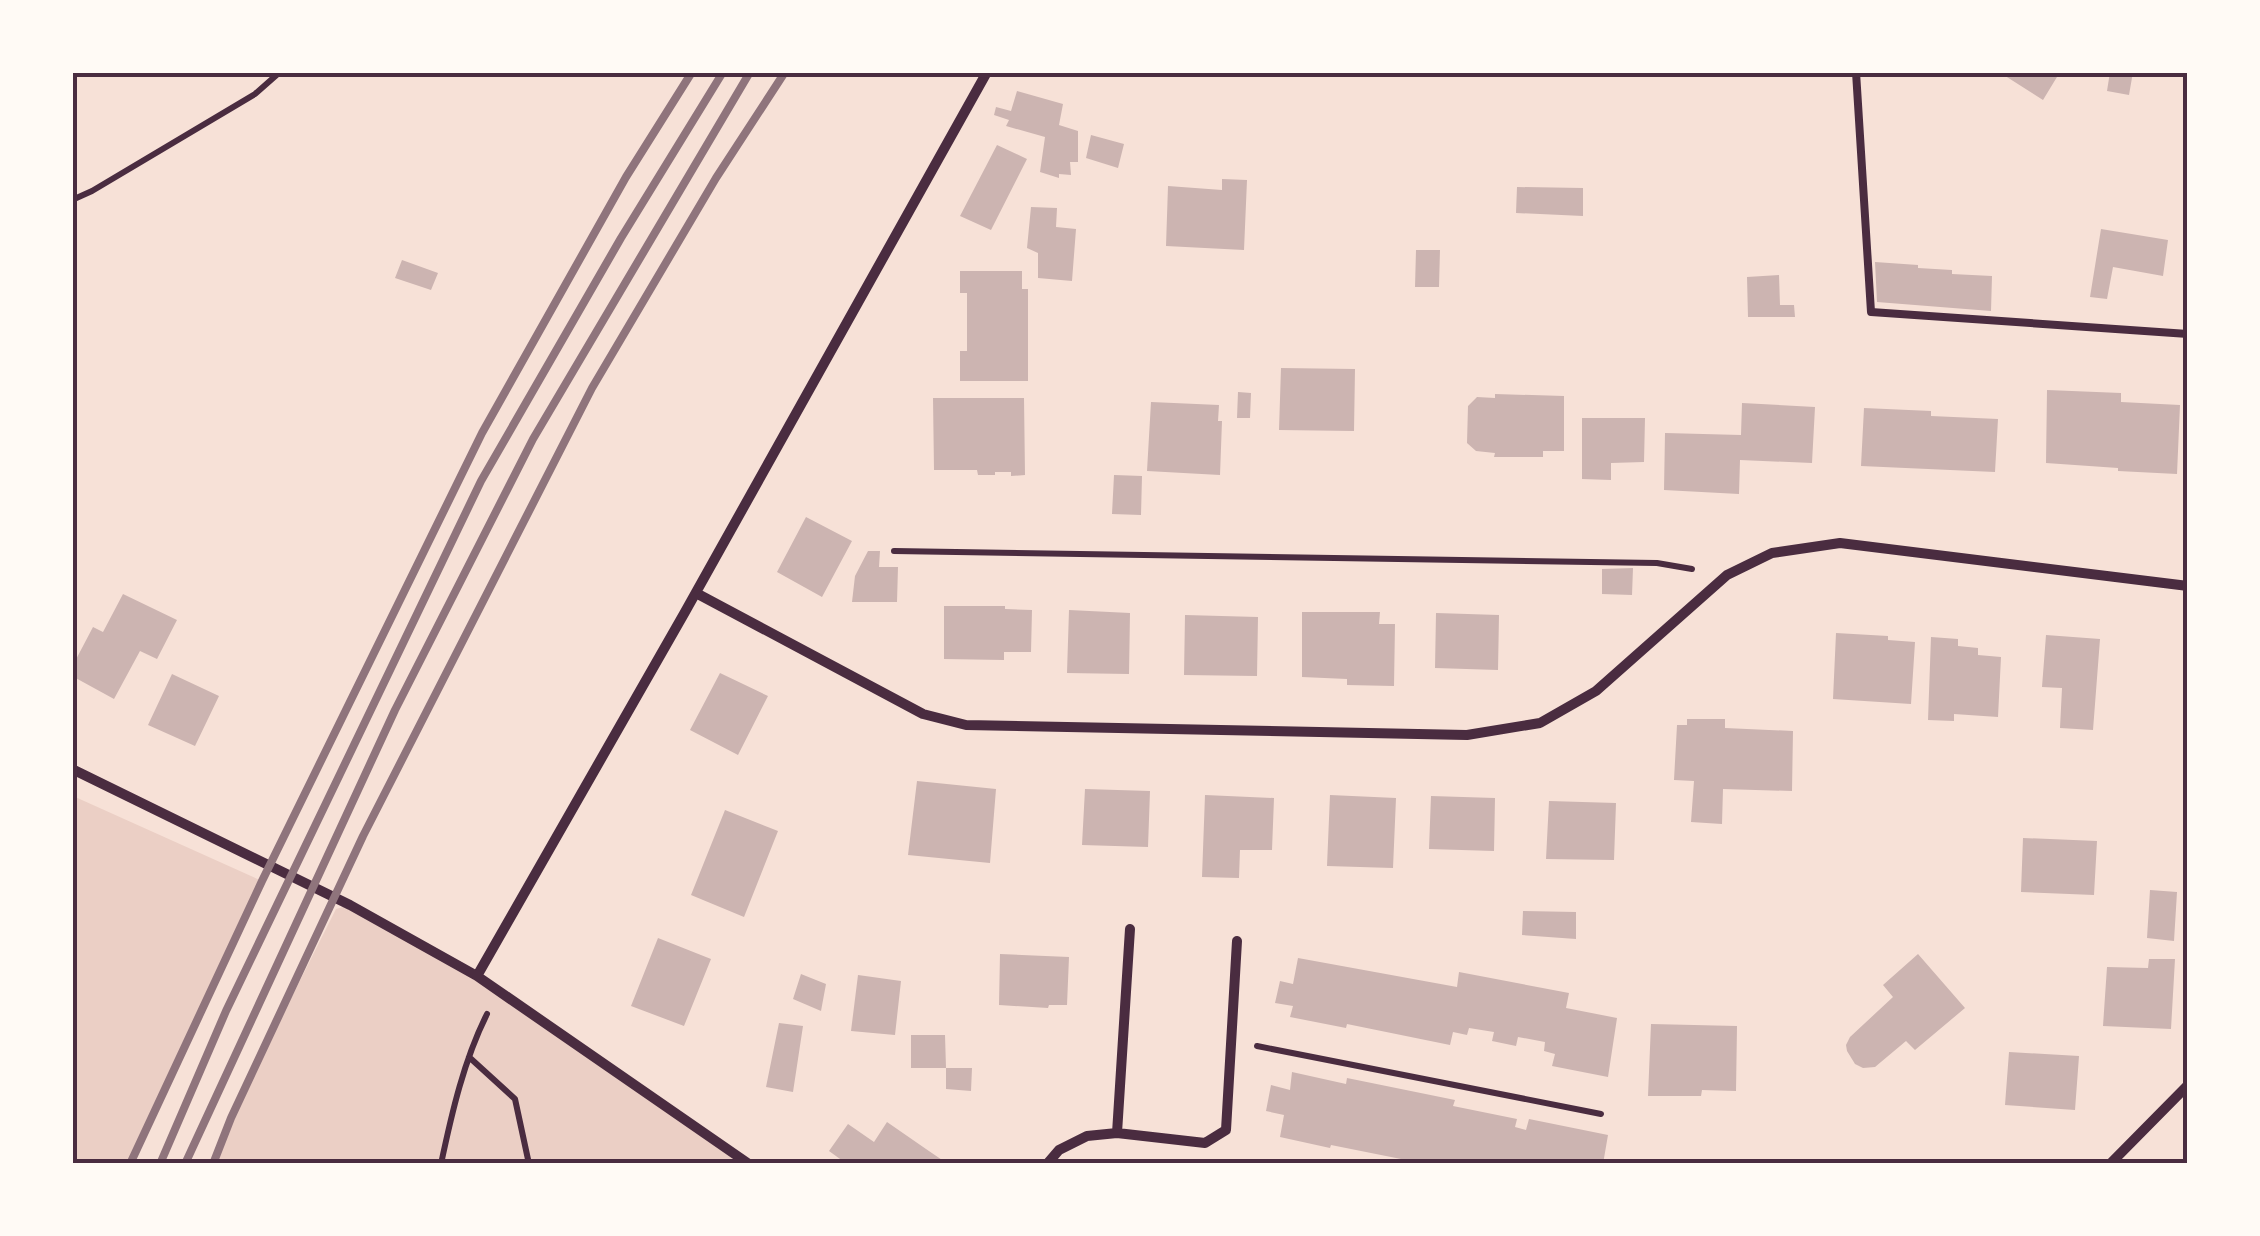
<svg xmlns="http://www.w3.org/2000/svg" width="2260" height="1236" viewBox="0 0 2260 1236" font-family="'Crimson Pro',serif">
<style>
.green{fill:#ebcfc5}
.building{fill:#ccb4b1}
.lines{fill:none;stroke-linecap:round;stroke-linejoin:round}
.path{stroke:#4a2c40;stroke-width:6}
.service{stroke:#4a2c40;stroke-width:8}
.minor{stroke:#4a2c40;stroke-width:10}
.rail{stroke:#8f747c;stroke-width:8}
.neatline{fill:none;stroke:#4a2c40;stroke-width:4}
</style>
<rect width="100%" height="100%" fill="#f7e1d7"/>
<!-- green -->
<path class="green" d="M73 796 262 881 130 1163H73Z
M350 905 477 976 749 1164H213L231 1118 336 909Z"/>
<!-- building -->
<path class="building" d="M1999 72H2060L2043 100Z
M2110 72H2133L2129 95 2107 91Z
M1017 91 1063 104 1059 125 1078 131V162H1070L1071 175 1059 174V178L1040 172 1045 137 1006 126 1009 120 994 115 996 107 1011 111Z
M1091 135 1124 144 1118 168 1086 158Z
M997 145 1027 159 991 230 960 216Z
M1222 179 1247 180 1244 250 1166 246 1168 186 1222 190Z
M1517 187 1583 188V216L1516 213Z
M1031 207 1057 208 1056 227 1076 229 1072 281 1038 278V253L1027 248Z
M2101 229 2168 240 2163 276 2113 267 2107 299 2090 297Z
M1416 250H1440L1439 287H1415Z
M402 260 438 273 431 290 395 278Z
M1875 262 1918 265V268L1952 270V274L1992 276 1991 311 1877 302Z
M960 271H1022V289H1028V381H960V351H967V293H960Z
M1779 275 1780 305H1794L1795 317H1748L1747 277Z
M1281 368 1355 369 1354 431 1279 430Z
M2047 390 2121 393V402L2180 405 2177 474 2118 471V468L2046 463Z
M1238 392 1251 393 1250 418H1237Z
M1495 394 1564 396V451H1543V457H1494L1495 453 1476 451 1467 443 1468 406 1477 397 1495 398Z
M933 398H1024L1025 475 1011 476V472H995V475H978L977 470H934Z
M1151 402 1219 405 1218 421H1222L1220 475 1147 471Z
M1742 403 1815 407 1812 463 1740 460 1739 494 1664 490 1665 433 1741 435Z
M1864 408 1931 411V416L1998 419 1995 472 1861 466Z
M1582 418H1645L1644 462 1611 463V480L1582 479Z
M1114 475 1142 476 1141 515 1112 514Z
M806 517 852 541 822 597 777 572Z
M868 551H880L879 567H898L897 602H852L855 576Z
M1633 568 1632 595 1602 594V569Z
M123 594 177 620 157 659 140 651 114 699 72 676V667L93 627 103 632Z
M944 606H1005V609L1032 610 1031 652H1004V660L944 659Z
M1069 610 1130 613 1129 674 1067 673Z
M1302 612H1380L1379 624H1395L1394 686 1347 685V679L1302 677Z
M1436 613 1499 615 1498 670 1435 668Z
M1185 615 1258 617 1257 676 1184 675Z
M1836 633 1888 636V640L1915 642 1911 704 1833 699Z
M2046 635 2100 639 2093 730 2060 728 2062 688 2042 687Z
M1931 637 1958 639V646L1978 648V655L2001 657 1998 717 1954 714V721L1928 720Z
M720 673 768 696 738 755 690 730Z
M172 674 219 696 195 746 148 725Z
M1687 719H1725V728L1793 731 1792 791 1723 789 1722 824 1691 822 1694 781 1674 780 1677 725H1687Z
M917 781 996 789 990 863 908 855Z
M1085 789 1150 791 1148 847 1082 845Z
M1205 795 1274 798 1272 850H1240L1239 878 1202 877Z
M1330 795 1396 798 1393 868 1327 866Z
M1431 796 1495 798 1494 851 1429 849Z
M1549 801 1616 803 1614 860 1546 859Z
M725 810 778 831 744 917 691 895Z
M2023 838 2097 841 2094 895 2021 892Z
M2150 890 2177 892 2174 941 2147 938Z
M1523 911 1576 912V939L1522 935Z
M658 938 711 959 684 1026 631 1006Z
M1000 954 1069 957 1067 1005H1049L1048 1008 999 1005Z
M1918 954 1965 1008 1915 1050 1906 1041 1875 1067 1863 1068 1855 1064 1847 1051 1846 1045 1850 1037 1893 997 1883 985Z
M1298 958 1457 987 1459 972 1569 993 1566 1008 1617 1018 1608 1077 1552 1066 1555 1054 1544 1051 1545 1042 1518 1037 1516 1046 1492 1041 1494 1032 1469 1028 1467 1035 1453 1032 1450 1045 1347 1024 1346 1028 1290 1017 1293 1006 1275 1003 1280 981 1293 984Z
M2149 959H2175L2171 1029 2103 1026 2107 967 2148 968Z
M801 974 826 984 821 1011 793 999Z
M858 975 901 981 895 1035 851 1031Z
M779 1023 803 1026 793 1092 766 1087Z
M1651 1024 1737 1026 1736 1091 1702 1090 1701 1096H1648Z
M911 1035H945L946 1068H972L971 1091 946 1089V1068H911Z
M2009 1052 2079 1056 2075 1110 2005 1105Z
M1292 1072 1346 1084 1347 1078 1455 1100 1453 1106 1517 1119 1515 1127 1526 1130 1529 1119 1608 1135 1603 1164H1426L1331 1145 1330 1148 1280 1137 1284 1115 1266 1111 1271 1085 1290 1090Z
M887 1122 926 1149 948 1164H847L829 1151 848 1124 874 1142Z"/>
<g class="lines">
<!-- path -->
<path class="path" d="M72 200 92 191 255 94 280 72
M894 551 1657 563 1692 569
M1257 1046 1601 1114
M469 1057 515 1099 529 1164
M441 1164C452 1112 464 1060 487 1014"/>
<!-- service -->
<path class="service" d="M1856 72 1871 312 2188 334"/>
<!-- minor -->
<path class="minor" d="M696 593 923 714 966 725 1467 735 1540 723 1596 691 1727 575 1772 553 1840 543 2188 586
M72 769 350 905 477 976 749 1164
M477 976 685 612 987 72
M1117 1133 1130 929
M1047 1164 1059 1150 1087 1136 1117 1133 1205 1143 1226 1130 1237 941
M2110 1164 2188 1085"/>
<!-- rail -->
<path class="rail" d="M130 1164 262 881 482 433 626 177 692 72
M160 1164 226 1011 481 481 621 238 723 72
M185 1164 395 710 533 439 750 72
M213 1164 231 1118 363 836 592 388 716 178 785 72"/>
</g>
<!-- border -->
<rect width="2260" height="1236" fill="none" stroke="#fffaf5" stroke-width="150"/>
<rect x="75" y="75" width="2110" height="1086" class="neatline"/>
</svg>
